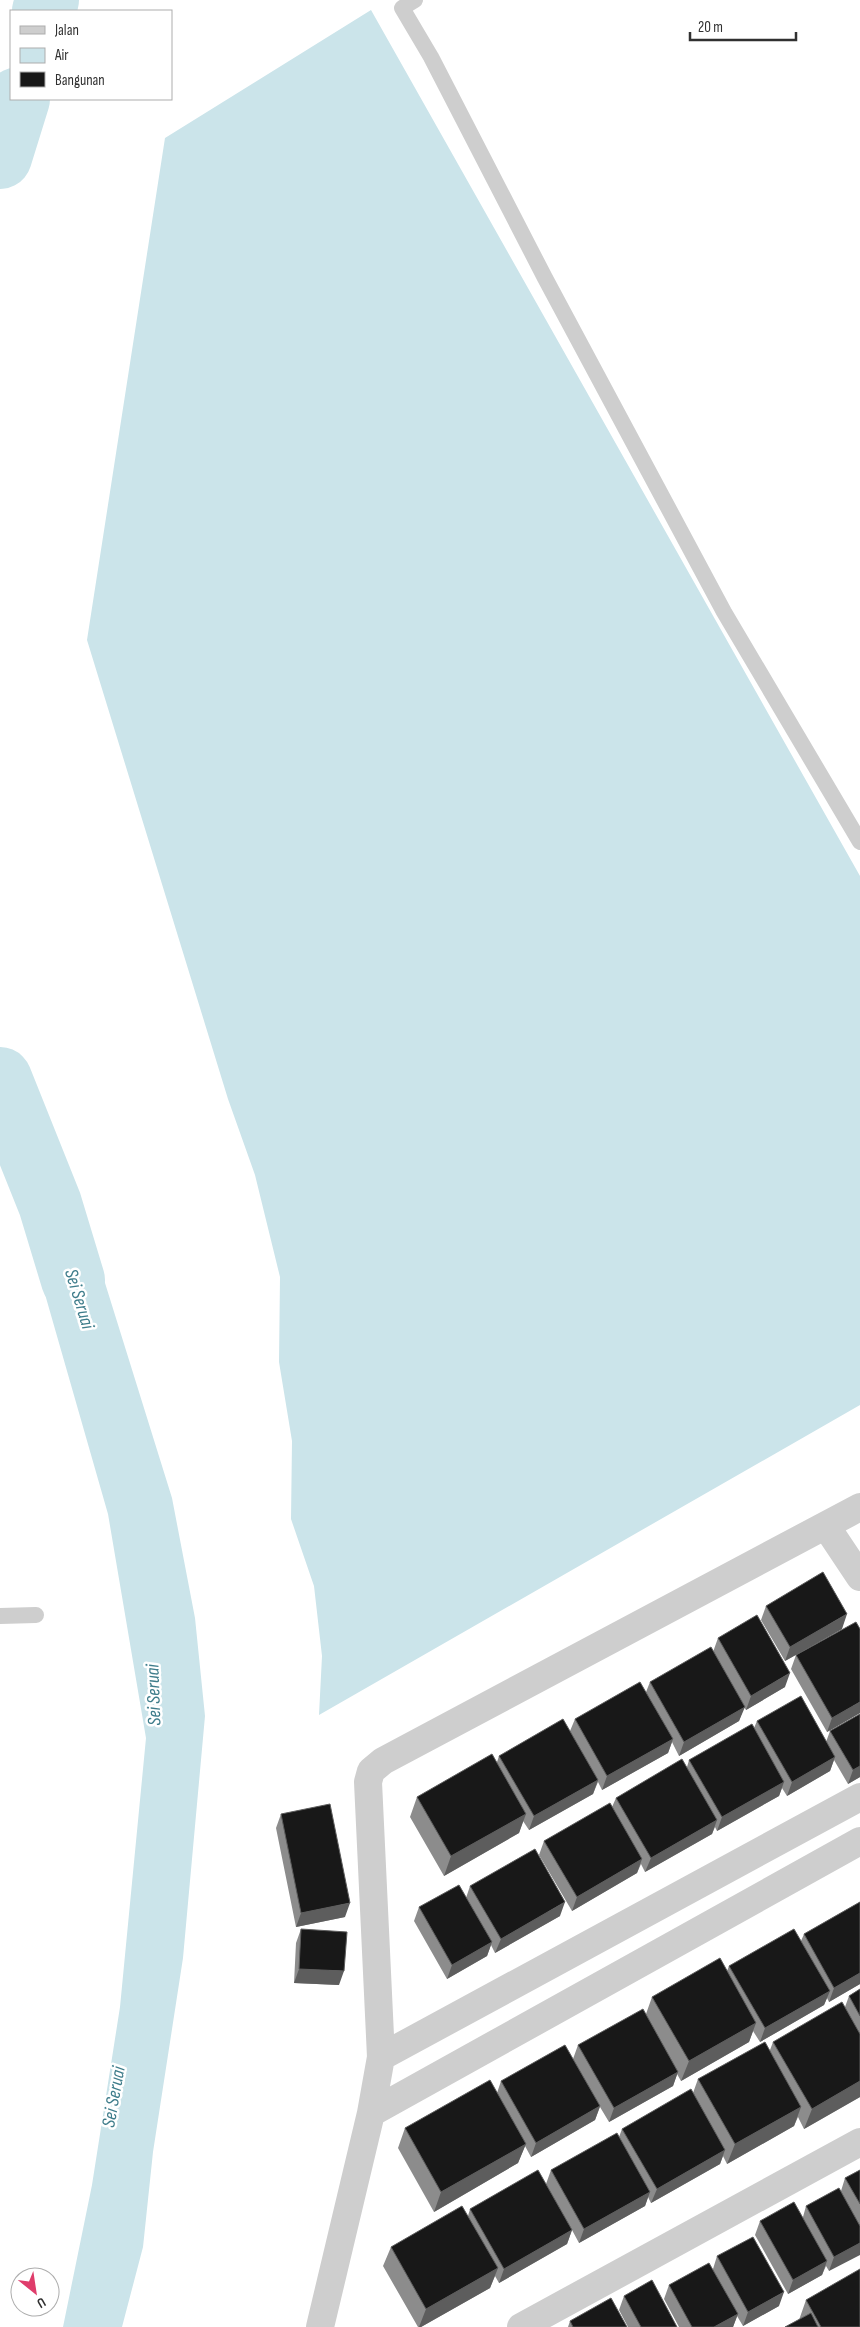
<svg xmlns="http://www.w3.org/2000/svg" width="860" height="2327" viewBox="0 0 860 2327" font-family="'Sofia Sans Condensed',sans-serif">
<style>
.water{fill:#cbe4ea}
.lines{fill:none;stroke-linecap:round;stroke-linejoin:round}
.river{stroke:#cbe4ea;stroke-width:64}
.lane{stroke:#cecece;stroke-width:16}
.street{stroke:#cecece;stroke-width:28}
.wall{fill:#8c8c8c}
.shaded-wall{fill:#5d5d5d}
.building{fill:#181818;stroke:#5d5d5d}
.labels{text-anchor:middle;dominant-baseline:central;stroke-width:5;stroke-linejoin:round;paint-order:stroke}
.water-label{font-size:19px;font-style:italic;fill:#3f7d8b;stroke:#fff}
</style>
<rect width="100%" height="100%" fill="#fff"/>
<!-- water -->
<path class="water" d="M371 10 860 876V1405L319 1715 322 1656 314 1586 291 1519 292 1441 279 1362 280 1277 255 1175 228 1099 87 640 165 138Z
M72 1177 172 1498 195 1618 205 1716 183 1958 153 2152 143 2247 122 2327H63L92 2185 120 2007 146 1738 108 1514 22 1214Z"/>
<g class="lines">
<!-- river -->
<path class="river" d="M44 11 47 0
M0 157 18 99
M0 1079 50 1204 73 1280"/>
<!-- lane -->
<path class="lane" d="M415 0 402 8 431 57 545 278 724 612 860 842
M0 1616 36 1615"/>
<!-- street -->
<path class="street" d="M826 1526 860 1577
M381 2057 860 1797
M371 2113 860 1841
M320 2327 371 2113 381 2057 368 1782 371 1771 383 1761 860 1507
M521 2327 860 2142"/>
</g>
<!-- wall -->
<path class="wall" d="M766 1606 842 1629 785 1661 761 1620Z
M718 1638 785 1687 746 1710 744 1707 739 1721 679 1756 672 1742 668 1753 602 1790 598 1782 593 1794 529 1830 523 1821 519 1833 444 1876 410 1817 417 1797 497 1762 499 1756 570 1731 575 1719 646 1692 650 1682 713 1652Z
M796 1655 860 1713 827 1732 791 1669Z
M860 1714V1777L848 1784 834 1760 830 1771 787 1796 782 1788 779 1796 717 1831 715 1827 712 1834 645 1872 641 1864 637 1873 572 1911 539 1855 544 1841 612 1807 616 1798 687 1767 689 1760 754 1728 757 1721 826 1742 830 1731Z
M281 1814 345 1917 296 1927 276 1828Z
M470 1886 560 1916 495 1953 491 1945 487 1956 447 1979 414 1921 419 1907 466 1898Z
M860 1902V1984L829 2002 827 1998 824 2005 760 2042 753 2031 749 2042 681 2081 677 2074 673 2086 609 2122 600 2107 595 2120 531 2157 525 2146 518 2163 434 2212 398 2148 405 2128 497 2093 501 2081 573 2059 578 2045 646 2014 652 1997 727 1971 729 1966 801 1941 804 1934Z
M301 1929 339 1985 294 1983 296 1943Z
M860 1989V2097L804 2129 798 2117 794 2126 727 2164 723 2156 720 2164 651 2203 648 2197 645 2206 579 2243 572 2230 567 2244 499 2283 495 2276 490 2288 421 2327H418L383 2266 391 2247 468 2216 470 2209 546 2184 551 2170 619 2137 622 2129 693 2093 698 2079 770 2050 773 2042 845 2007 849 1996Z
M860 2170V2243L829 2271 826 2266 822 2275 788 2294 755 2235 760 2221 803 2217 806 2206 841 2191 845 2178Z
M717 2256 779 2306 743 2326 737 2316 733 2327H679L664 2299 669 2285 713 2269Z
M624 2296 677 2327H628L619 2310Z
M806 2300 860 2327H785L799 2320Z
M570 2321 627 2327H568Z"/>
<!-- shaded-wall -->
<path class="shaded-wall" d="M847 1614 842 1629 785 1661 790 1647Z
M790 1673 785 1687 746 1710 751 1696Z
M860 1702V1713L827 1732 832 1718Z
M745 1707 739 1721 679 1756 684 1742Z
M673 1739 668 1753 602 1790 607 1776Z
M835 1757 830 1771 787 1796 792 1782Z
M860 1766V1777L848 1784 853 1770Z
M598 1780 593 1794 529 1830 534 1816Z
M784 1782 779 1796 717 1831 722 1817Z
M526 1814 519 1833 444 1876 451 1856Z
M717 1820 712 1834 645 1872 651 1858Z
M642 1859 637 1873 572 1911 577 1897Z
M565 1902 560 1916 495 1953 501 1939Z
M350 1903 345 1917 296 1927 301 1913Z
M492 1942 487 1956 447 1979 452 1965Z
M299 1969 344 1971 339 1985 294 1983Z
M860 1973V1984L829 2002 834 1988Z
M830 1991 824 2005 760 2042 765 2028Z
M756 2023 749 2042 681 2081 689 2061Z
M678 2072 673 2086 609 2122 614 2108Z
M860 2081V2097L804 2129 812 2109Z
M600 2106 595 2120 531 2157 536 2143Z
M801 2107 794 2126 727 2164 735 2144Z
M526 2144 518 2163 434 2212 441 2192Z
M725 2150 720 2164 651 2203 657 2189Z
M650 2192 645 2206 579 2243 584 2229Z
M572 2230 567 2244 499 2283 504 2269Z
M860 2243V2255L829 2271 834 2257Z
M827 2261 822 2275 788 2294 793 2280Z
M498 2268 490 2288 421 2327H419L426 2309Z
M784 2292 779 2306 743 2326 748 2312Z
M738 2314 733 2327H714Z"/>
<!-- building -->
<path class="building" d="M823 1572 847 1614 790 1647 766 1606Z
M757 1615 790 1673 751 1696 718 1638Z
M856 1622 860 1629V1702L832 1718 796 1655Z
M711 1647 745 1707 684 1742 650 1682Z
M640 1682 673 1739 607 1776 575 1719Z
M801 1696 835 1757 792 1782 757 1721Z
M860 1714V1766L853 1770 830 1731Z
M563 1719 598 1780 534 1816 499 1756Z
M752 1724 784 1782 722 1817 689 1760Z
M492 1754 526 1814 451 1856 417 1797Z
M682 1759 717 1820 651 1858 616 1798Z
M610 1803 642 1859 577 1897 544 1841Z
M330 1804 350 1903 301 1913 281 1814Z
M535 1849 565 1902 501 1939 470 1886Z
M459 1885 492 1942 452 1965 419 1907Z
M860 1902V1973L834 1988 804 1934Z
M301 1929 347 1932 344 1971 299 1969Z
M794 1929 830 1991 765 2028 729 1966Z
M720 1958 756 2023 689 2061 652 1997Z
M860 1989V2016L849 1996Z
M842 2002 860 2034V2081L812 2109 773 2042Z
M643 2009 678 2072 614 2108 578 2045Z
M765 2042 801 2107 735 2144 698 2079Z
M565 2045 600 2106 536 2143 501 2081Z
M490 2080 526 2144 441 2192 405 2128Z
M691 2089 725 2150 657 2189 622 2129Z
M617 2133 650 2192 584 2229 551 2170Z
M538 2170 572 2230 504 2269 470 2209Z
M860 2170V2204L845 2178Z
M839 2188 860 2226V2243L834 2257 806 2206Z
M794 2202 827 2261 793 2280 760 2221Z
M462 2206 498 2268 426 2309 391 2247Z
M753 2237 784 2292 748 2312 717 2256Z
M709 2263 738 2314 714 2327H692L669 2285Z
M860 2269V2327H821L806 2300Z
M652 2280 677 2327H641L624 2296Z
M611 2298 627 2327H573L570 2321Z
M811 2313 818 2327H785Z"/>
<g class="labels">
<!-- water labels -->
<g class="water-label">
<text transform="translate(79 1299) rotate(73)">Sei Seruai</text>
<text transform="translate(154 1695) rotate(-92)">Sei Seruai</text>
<text transform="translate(114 2097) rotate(-80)">Sei Seruai</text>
</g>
</g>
<!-- legend -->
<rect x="10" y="10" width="162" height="90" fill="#ffffff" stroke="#adadad"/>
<rect x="20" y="26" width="25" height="8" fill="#cecece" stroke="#adadad"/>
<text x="55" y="35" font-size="15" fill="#313131">Jalan</text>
<rect x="20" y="48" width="25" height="15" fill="#cbe4ea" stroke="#adadad"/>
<text x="55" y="60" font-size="15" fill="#313131">Air</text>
<rect x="20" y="72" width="25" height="15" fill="#181818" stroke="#adadad"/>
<text x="55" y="85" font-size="15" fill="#313131">Bangunan</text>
<!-- north arrow -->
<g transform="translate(35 2292) rotate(150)"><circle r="24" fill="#ffffff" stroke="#adadad"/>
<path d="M0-4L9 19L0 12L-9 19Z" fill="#df3d6b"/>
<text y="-8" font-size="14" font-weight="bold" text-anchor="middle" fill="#313131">U</text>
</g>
<!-- scale -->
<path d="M690 32v8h106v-8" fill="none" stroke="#313131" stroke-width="2.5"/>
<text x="698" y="32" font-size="15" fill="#313131" stroke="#ffffff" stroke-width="4" paint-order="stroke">20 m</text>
</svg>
